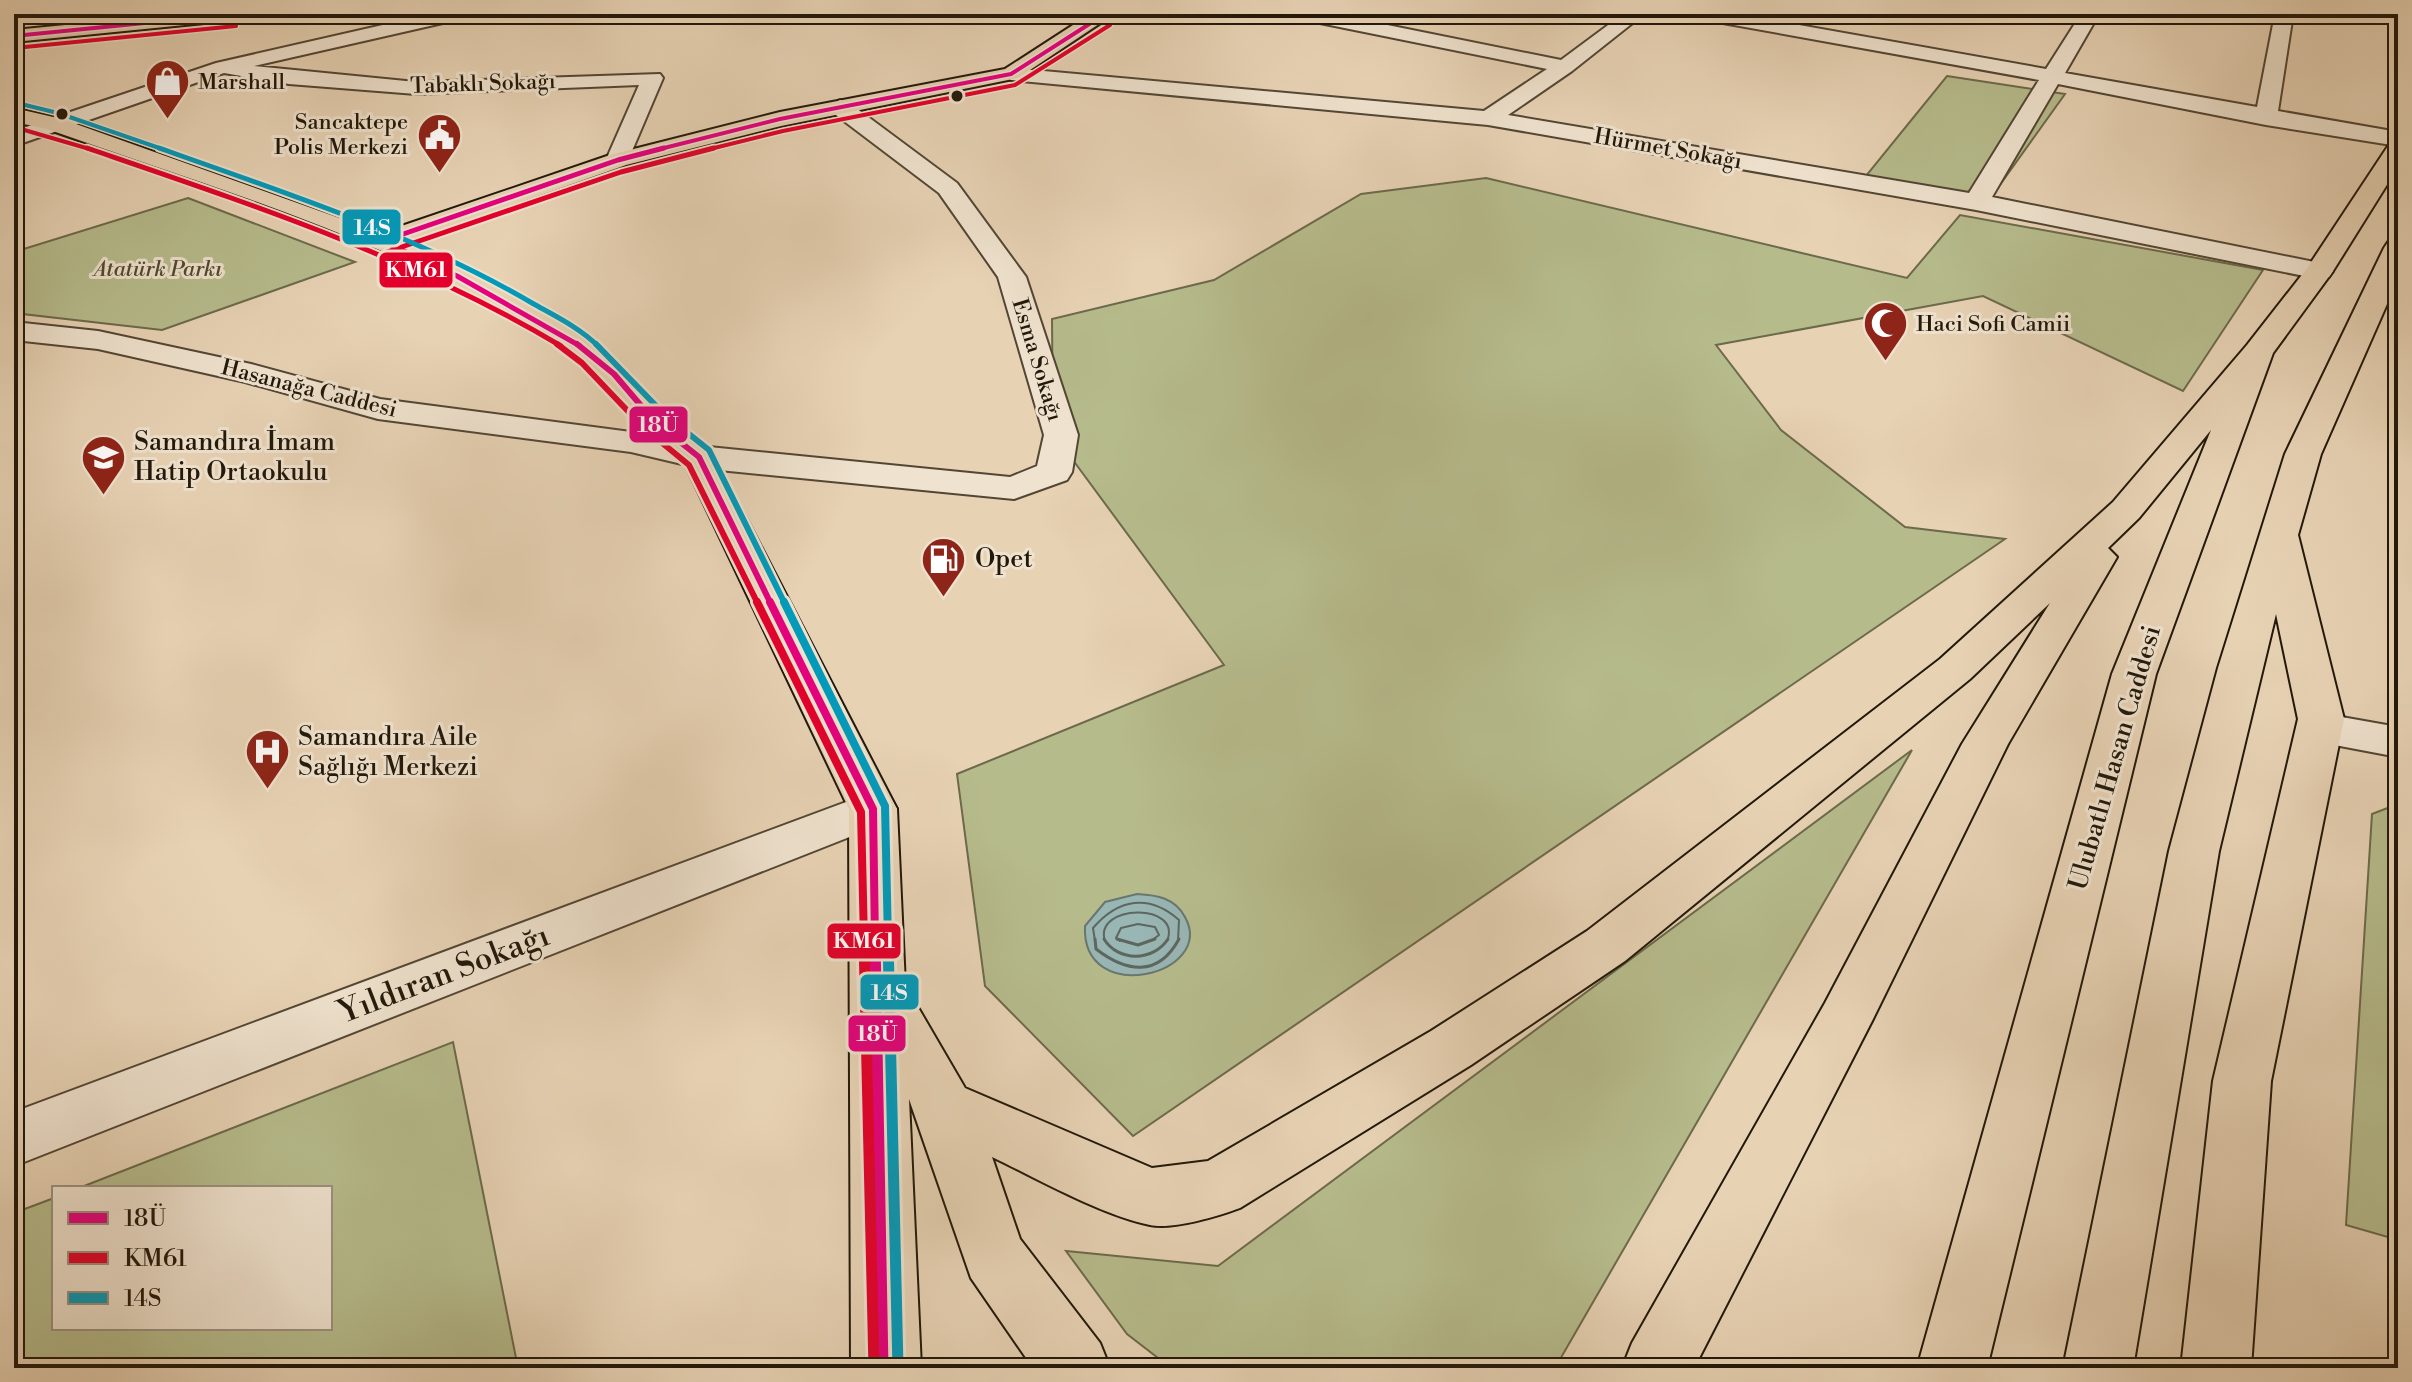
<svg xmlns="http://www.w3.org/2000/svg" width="2412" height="1382" viewBox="0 0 2412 1382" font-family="'Libre Bodoni',serif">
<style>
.green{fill:#b6bb8c;stroke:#6c6a4b;stroke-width:2}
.water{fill:#98b6b4;stroke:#697770;stroke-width:2}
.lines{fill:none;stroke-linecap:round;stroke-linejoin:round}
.shore-far1{stroke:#5d675f;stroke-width:2}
.shore{stroke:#5d675f;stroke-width:3}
.minor-casing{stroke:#534634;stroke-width:4}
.major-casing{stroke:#22180a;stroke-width:4}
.minor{fill:#efe2ce;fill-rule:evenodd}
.major{fill:#e7d2b4;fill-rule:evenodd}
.bus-1-far4-casing{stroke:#efe2ce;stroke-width:7}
.bus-1-far3-casing{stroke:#efe2ce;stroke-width:9}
.bus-1-far2-casing{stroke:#efe2ce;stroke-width:11}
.bus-1-far1-casing{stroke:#efe2ce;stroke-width:14}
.bus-1-casing{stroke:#efe2ce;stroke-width:17}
.bus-2-far4-casing{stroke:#efe2ce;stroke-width:7}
.bus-2-far3-casing{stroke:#efe2ce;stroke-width:9}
.bus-2-far2-casing{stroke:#efe2ce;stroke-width:11}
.bus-2-far1-casing{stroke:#efe2ce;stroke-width:14}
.bus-2-casing{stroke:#efe2ce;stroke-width:17}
.bus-3-far4-casing{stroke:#efe2ce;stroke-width:7}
.bus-3-far3-casing{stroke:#efe2ce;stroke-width:9}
.bus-3-far2-casing{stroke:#efe2ce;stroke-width:11}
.bus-3-far1-casing{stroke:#efe2ce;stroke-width:14}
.bus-3-casing{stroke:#efe2ce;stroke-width:17}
.bus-1-far4{stroke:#e5007d;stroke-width:4}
.bus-1-far3{stroke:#e5007d;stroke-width:5}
.bus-1-far2{stroke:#e5007d;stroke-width:6}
.bus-1-far1{stroke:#e5007d;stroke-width:8}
.bus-1{stroke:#e5007d;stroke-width:11}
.bus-2-far4{stroke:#e4002b;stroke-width:4}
.bus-2-far3{stroke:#e4002b;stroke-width:5}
.bus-2-far2{stroke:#e4002b;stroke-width:6}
.bus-2-far1{stroke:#e4002b;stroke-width:8}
.bus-2{stroke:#e4002b;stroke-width:11}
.bus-3-far4{stroke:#039aba;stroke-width:4}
.bus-3-far3{stroke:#039aba;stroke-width:5}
.bus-3-far2{stroke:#039aba;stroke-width:6}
.bus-3-far1{stroke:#039aba;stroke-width:8}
.bus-3{stroke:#039aba;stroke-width:11}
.bus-dot{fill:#22180a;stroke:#efe2ce;stroke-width:3}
.labels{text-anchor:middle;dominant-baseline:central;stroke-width:6;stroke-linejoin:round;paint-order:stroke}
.far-poi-label{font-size:22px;fill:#22180a;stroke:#efe2ce;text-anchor:start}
.far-street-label{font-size:22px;fill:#22180a;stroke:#efe2ce}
.far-park-label{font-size:22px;font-style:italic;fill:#4e4931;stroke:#efe2ce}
.poi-label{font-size:26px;fill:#22180a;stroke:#efe2ce;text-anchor:start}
.street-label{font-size:26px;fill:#22180a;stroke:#efe2ce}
.near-street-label{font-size:32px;fill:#22180a;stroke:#efe2ce}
.line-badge{stroke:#efe2ce;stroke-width:3}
.badge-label{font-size:22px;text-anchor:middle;font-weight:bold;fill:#fff}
</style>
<rect width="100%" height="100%" fill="#e7d2b4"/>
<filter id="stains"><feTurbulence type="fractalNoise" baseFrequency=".0025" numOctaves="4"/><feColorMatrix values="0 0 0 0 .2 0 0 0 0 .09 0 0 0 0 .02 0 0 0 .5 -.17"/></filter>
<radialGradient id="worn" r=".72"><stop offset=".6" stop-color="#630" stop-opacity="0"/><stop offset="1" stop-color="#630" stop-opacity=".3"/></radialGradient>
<!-- green -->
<path class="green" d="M1947 76 2065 94 1987 203 1861 182Z
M1486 178 1907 278 1960 215 2263 270 2183 391 1983 296 1716 345 1781 430 1905 527 2005 539 1133 1136 985 986 957 774 1224 665 1053 433 1052 319 1214 280 1361 194Z
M188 198 355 262 162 330 14 313V252Z
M1912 750 1555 1368H1171L1127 1334 1066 1251 1218 1266Z
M2398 804V1240L2346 1225 2372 814Z
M453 1042 518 1368H14V1213L54 1198V1328H330V1188H79Z"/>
<!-- water -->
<path class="water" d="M1137 894C1157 895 1175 898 1185 917 1217 975 1081 1008 1085 926L1105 902Z"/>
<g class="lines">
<!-- shore-far1 -->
<path class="shore-far1" d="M1095 941 1093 928C1118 899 1149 893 1179 920L1178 941
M1105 941C1093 904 1183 902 1167 941
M1120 941 1116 938 1121 928 1138 924 1155 927 1159 935 1151 941"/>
<!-- shore -->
<path class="shore" d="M1095 939 1096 949C1126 972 1158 978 1179 939
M1104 939C1118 962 1153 962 1168 939
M1117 939 1138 945 1155 939"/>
<defs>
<path id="minor" d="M431 14H465L456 20 254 66 416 82 660 74 663 78 626 165H610L606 160 639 85 416 94 289 84 224 73 14 146V131L216 63Z
M1296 14H1333L1561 60 1623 14H1644L1572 71 1508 115 1969 193 2039 80 1706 20 1697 14H1737L2046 69 2081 14H2099L2065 73 2257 107 2275 14H2293L2278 111 2398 132V146L2266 125 2058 84 1992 197 2329 265 2333 271 2329 277 2319 279 1976 210 1488 125 1011 80 1001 74 1011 68 1484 111 1547 69 1305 20Z
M840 100 848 102 957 183 1026 277 1078 435 1072 472 1067 480 1014 499 699 468 631 452 378 419 245 382 98 349 14 340V322L98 331 251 364 380 399 631 432 699 446 1010 477 1037 466 1044 435 998 277 939 193 832 112 829 107Z
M2319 713 2398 727V757L2303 739 2296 728 2303 717Z
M873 792 890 797 897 809 890 821 14 1166V1112Z"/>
<path id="major" d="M178 14H244L235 20 14 42V30Z
M1090 14H1114L1018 78 781 126 626 165 404 243 515 294 590 338 668 416 711 450 897 809 905 985 965 1088 1152 1168 1208 1161 1431 1031 1587 931 1940 659 2113 502 2247 345 2308 267 2390 143 2398 141V167L2333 271 2273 353 2156 674 1987 1368H1917L2112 674 2211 430 2139 518 2108 548 2117 557 2008 744 1873 1019 1694 1368H1622L1632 1343 1825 1003 1962 744 2050 603 1970 679 1625 961 1471 1065 1240 1208C1219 1216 1172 1230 1150 1225 1103 1216 1036 1178 992 1157L1020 1239 1100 1343 1110 1368H1033L971 1278 909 1099 921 1368H851L849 809 684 462C666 449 649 436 633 419 608 392 587 363 556 343 402 242 219 190 47 129L14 122V108L62 119 381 233 610 155 780 112 1005 69Z
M2398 240V279L2321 454 2298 535 2344 719 2271 1081 2251 1368H2181L2213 1081 2298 719 2276 614 2219 851 2133 1368H2063L2169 851 2218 668 2285 454 2384 248 2388 242Z"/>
</defs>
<!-- minor casing -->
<use href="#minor" class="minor-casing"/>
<!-- major casing -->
<use href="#major" class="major-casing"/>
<!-- minor -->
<use href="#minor" class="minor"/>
<!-- major -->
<use href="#major" class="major"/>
<defs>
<path id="bus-1-far4" d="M14 36 235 14
M656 150 780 119 1011 74 1105 14"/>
<path id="bus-1-far3" d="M383 241 457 276 580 346
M383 241 618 160 664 148"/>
<path id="bus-1-far2" d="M577 344 614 374 655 422 699 457 771 604"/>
<path id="bus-1-far1" d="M770 602 873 809 875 941"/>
<path id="bus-1" d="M875 939 883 1368"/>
<path id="bus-2-far4" d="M15 48 236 26
M14 127 93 150
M706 150 783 131 1015 85 1110 25"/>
<path id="bus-2-far3" d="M87 148C250 204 412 257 561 346
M387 252 621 172 714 148"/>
<path id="bus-2-far2" d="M557 344 582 363 644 428 689 465 758 604"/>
<path id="bus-2-far1" d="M757 602 861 812 864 941"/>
<path id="bus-2" d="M864 939 874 1368"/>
<path id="bus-3-far4" d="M17 103 58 113 165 150"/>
<path id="bus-3-far3" d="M159 148C285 193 416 235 532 303 555 316 580 328 598 346"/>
<path id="bus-3-far2" d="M596 344 664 414 709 450 785 604"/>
<path id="bus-3-far1" d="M784 602 885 806 888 941"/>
<path id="bus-3" d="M888 939 898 1368"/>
</defs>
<!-- bus-1-far4 casing -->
<use href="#bus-1-far4" class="bus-1-far4-casing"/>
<!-- bus-1-far3 casing -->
<use href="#bus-1-far3" class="bus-1-far3-casing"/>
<!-- bus-1-far2 casing -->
<use href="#bus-1-far2" class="bus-1-far2-casing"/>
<!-- bus-1-far1 casing -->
<use href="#bus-1-far1" class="bus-1-far1-casing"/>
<!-- bus-1 casing -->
<use href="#bus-1" class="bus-1-casing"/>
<!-- bus-2-far4 casing -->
<use href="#bus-2-far4" class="bus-2-far4-casing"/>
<!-- bus-2-far3 casing -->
<use href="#bus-2-far3" class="bus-2-far3-casing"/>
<!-- bus-2-far2 casing -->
<use href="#bus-2-far2" class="bus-2-far2-casing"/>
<!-- bus-2-far1 casing -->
<use href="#bus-2-far1" class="bus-2-far1-casing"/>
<!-- bus-2 casing -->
<use href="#bus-2" class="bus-2-casing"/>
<!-- bus-3-far4 casing -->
<use href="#bus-3-far4" class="bus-3-far4-casing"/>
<!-- bus-3-far3 casing -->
<use href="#bus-3-far3" class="bus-3-far3-casing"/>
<!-- bus-3-far2 casing -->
<use href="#bus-3-far2" class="bus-3-far2-casing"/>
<!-- bus-3-far1 casing -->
<use href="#bus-3-far1" class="bus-3-far1-casing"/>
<!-- bus-3 casing -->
<use href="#bus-3" class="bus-3-casing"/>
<!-- bus-1-far4 -->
<use href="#bus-1-far4" class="bus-1-far4"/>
<!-- bus-1-far3 -->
<use href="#bus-1-far3" class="bus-1-far3"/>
<!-- bus-1-far2 -->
<use href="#bus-1-far2" class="bus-1-far2"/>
<!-- bus-1-far1 -->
<use href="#bus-1-far1" class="bus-1-far1"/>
<!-- bus-1 -->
<use href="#bus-1" class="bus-1"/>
<!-- bus-2-far4 -->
<use href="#bus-2-far4" class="bus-2-far4"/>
<!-- bus-2-far3 -->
<use href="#bus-2-far3" class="bus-2-far3"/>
<!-- bus-2-far2 -->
<use href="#bus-2-far2" class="bus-2-far2"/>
<!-- bus-2-far1 -->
<use href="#bus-2-far1" class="bus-2-far1"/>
<!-- bus-2 -->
<use href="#bus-2" class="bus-2"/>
<!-- bus-3-far4 -->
<use href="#bus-3-far4" class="bus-3-far4"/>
<!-- bus-3-far3 -->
<use href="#bus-3-far3" class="bus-3-far3"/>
<!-- bus-3-far2 -->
<use href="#bus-3-far2" class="bus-3-far2"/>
<!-- bus-3-far1 -->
<use href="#bus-3-far1" class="bus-3-far1"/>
<!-- bus-3 -->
<use href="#bus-3" class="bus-3"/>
</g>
<!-- icons -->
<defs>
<symbol id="shop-pin" viewBox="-11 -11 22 30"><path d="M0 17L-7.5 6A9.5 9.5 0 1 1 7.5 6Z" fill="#8f2418" stroke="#efe2ce"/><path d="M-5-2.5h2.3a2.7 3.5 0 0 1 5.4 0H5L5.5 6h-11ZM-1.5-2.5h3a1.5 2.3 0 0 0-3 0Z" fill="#fff"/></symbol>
<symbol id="civic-pin" viewBox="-11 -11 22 30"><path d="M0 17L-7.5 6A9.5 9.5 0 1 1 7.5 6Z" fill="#8f2418" stroke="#efe2ce"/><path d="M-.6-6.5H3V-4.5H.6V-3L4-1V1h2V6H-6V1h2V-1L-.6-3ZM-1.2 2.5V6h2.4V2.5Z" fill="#fff"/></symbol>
<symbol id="mosque-pin" viewBox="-11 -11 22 30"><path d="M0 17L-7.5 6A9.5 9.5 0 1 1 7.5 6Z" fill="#8f2418" stroke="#efe2ce"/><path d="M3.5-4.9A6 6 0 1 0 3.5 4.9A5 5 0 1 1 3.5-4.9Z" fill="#fff"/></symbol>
<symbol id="school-pin" viewBox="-11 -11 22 30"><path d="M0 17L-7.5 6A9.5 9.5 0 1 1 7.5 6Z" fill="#8f2418" stroke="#efe2ce"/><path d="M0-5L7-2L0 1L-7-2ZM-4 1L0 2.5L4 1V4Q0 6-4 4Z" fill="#fff"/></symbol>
<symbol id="fuel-pin" viewBox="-11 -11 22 30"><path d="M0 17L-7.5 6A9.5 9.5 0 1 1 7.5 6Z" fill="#8f2418" stroke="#efe2ce"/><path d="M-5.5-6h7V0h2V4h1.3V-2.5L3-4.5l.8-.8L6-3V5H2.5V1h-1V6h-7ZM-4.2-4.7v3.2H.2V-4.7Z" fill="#fff"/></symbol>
<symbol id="hospital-pin" viewBox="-11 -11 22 30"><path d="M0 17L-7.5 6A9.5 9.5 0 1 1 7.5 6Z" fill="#8f2418" stroke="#efe2ce"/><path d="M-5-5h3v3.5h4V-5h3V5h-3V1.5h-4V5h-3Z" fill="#fff"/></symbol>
</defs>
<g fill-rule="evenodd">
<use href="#shop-pin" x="142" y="56" width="51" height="69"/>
<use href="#civic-pin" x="414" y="110" width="51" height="69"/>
<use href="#mosque-pin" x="1860" y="298" width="51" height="69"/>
<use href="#school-pin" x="78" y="432" width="51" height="69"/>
<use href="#fuel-pin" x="918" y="534" width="51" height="69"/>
<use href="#hospital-pin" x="242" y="726" width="51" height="69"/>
</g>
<!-- markers -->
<g class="bus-dot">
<circle cx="957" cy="96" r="7"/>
<circle cx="62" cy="114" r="7"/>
</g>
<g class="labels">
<!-- far-poi labels -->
<g class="far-poi-label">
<text x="198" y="82">Marshall</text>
<text x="408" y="122" text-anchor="end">Sancaktepe<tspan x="408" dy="25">Polis Merkezi</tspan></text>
<text x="1916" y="324">Haci Sofi Camii</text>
</g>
<!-- far-street labels -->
<g class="far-street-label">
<text transform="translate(483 84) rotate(-2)">Tabaklı Sokağı</text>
<text transform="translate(1668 149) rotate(10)">Hürmet Sokağı</text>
<text transform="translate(1037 360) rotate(73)">Esma Sokağı</text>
<text transform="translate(309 389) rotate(14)">Hasanağa Caddesi</text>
</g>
<!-- far-park labels -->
<g class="far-park-label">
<text x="158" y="269">Atatürk Parkı</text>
</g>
<!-- poi labels -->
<g class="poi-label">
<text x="134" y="442">Samandıra İmam<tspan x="134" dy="30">Hatip Ortaokulu</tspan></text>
<text x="975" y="559">Opet</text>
<text x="298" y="737">Samandıra Aile<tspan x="298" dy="30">Sağlığı Merkezi</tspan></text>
</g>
<!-- street labels -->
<g class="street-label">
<text transform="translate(2115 758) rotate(-74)">Ulubatlı Hasan Caddesi</text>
</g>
<!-- near-street labels -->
<g class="near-street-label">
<text transform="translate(444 974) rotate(-21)">Yıldıran Sokağı</text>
</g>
</g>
<g class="line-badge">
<rect x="341" y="208" width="61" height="38" rx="8" fill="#039aba"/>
<rect x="378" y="251" width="76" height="38" rx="8" fill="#e4002b"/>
<rect x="628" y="405" width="61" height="39" rx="8" fill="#e5007d"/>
<rect x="826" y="922" width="76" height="38" rx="8" fill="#e4002b"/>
<rect x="859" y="973" width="61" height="38" rx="8" fill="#039aba"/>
<rect x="847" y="1014" width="60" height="39" rx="8" fill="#e5007d"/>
</g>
<g class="badge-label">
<text x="372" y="235">14S</text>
<text x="416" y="277">KM61</text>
<text x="658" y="432">18Ü</text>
<text x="864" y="948">KM61</text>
<text x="889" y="1000">14S</text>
<text x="877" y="1041">18Ü</text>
</g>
<!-- margin -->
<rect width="2412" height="1382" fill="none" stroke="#e7d2b4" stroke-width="48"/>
<rect x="16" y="16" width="2380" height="1350" fill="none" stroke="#22180a" stroke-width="4"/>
<rect x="24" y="24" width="2364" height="1334" fill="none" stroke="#22180a" stroke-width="2"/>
<!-- legend -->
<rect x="52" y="1186" width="280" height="144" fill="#efe2ce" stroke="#9d9180" stroke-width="2"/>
<rect x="68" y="1212" width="40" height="12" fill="#e5007d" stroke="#9d9180" stroke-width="2"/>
<text x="124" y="1226" font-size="24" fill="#22180a">18Ü</text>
<rect x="68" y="1252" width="40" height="12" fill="#e4002b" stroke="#9d9180" stroke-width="2"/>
<text x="124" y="1266" font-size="24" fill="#22180a">KM61</text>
<rect x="68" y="1292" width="40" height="12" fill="#039aba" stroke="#9d9180" stroke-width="2"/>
<text x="124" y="1306" font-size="24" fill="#22180a">14S</text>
<rect width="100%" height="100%" filter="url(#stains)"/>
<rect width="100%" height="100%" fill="url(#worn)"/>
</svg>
